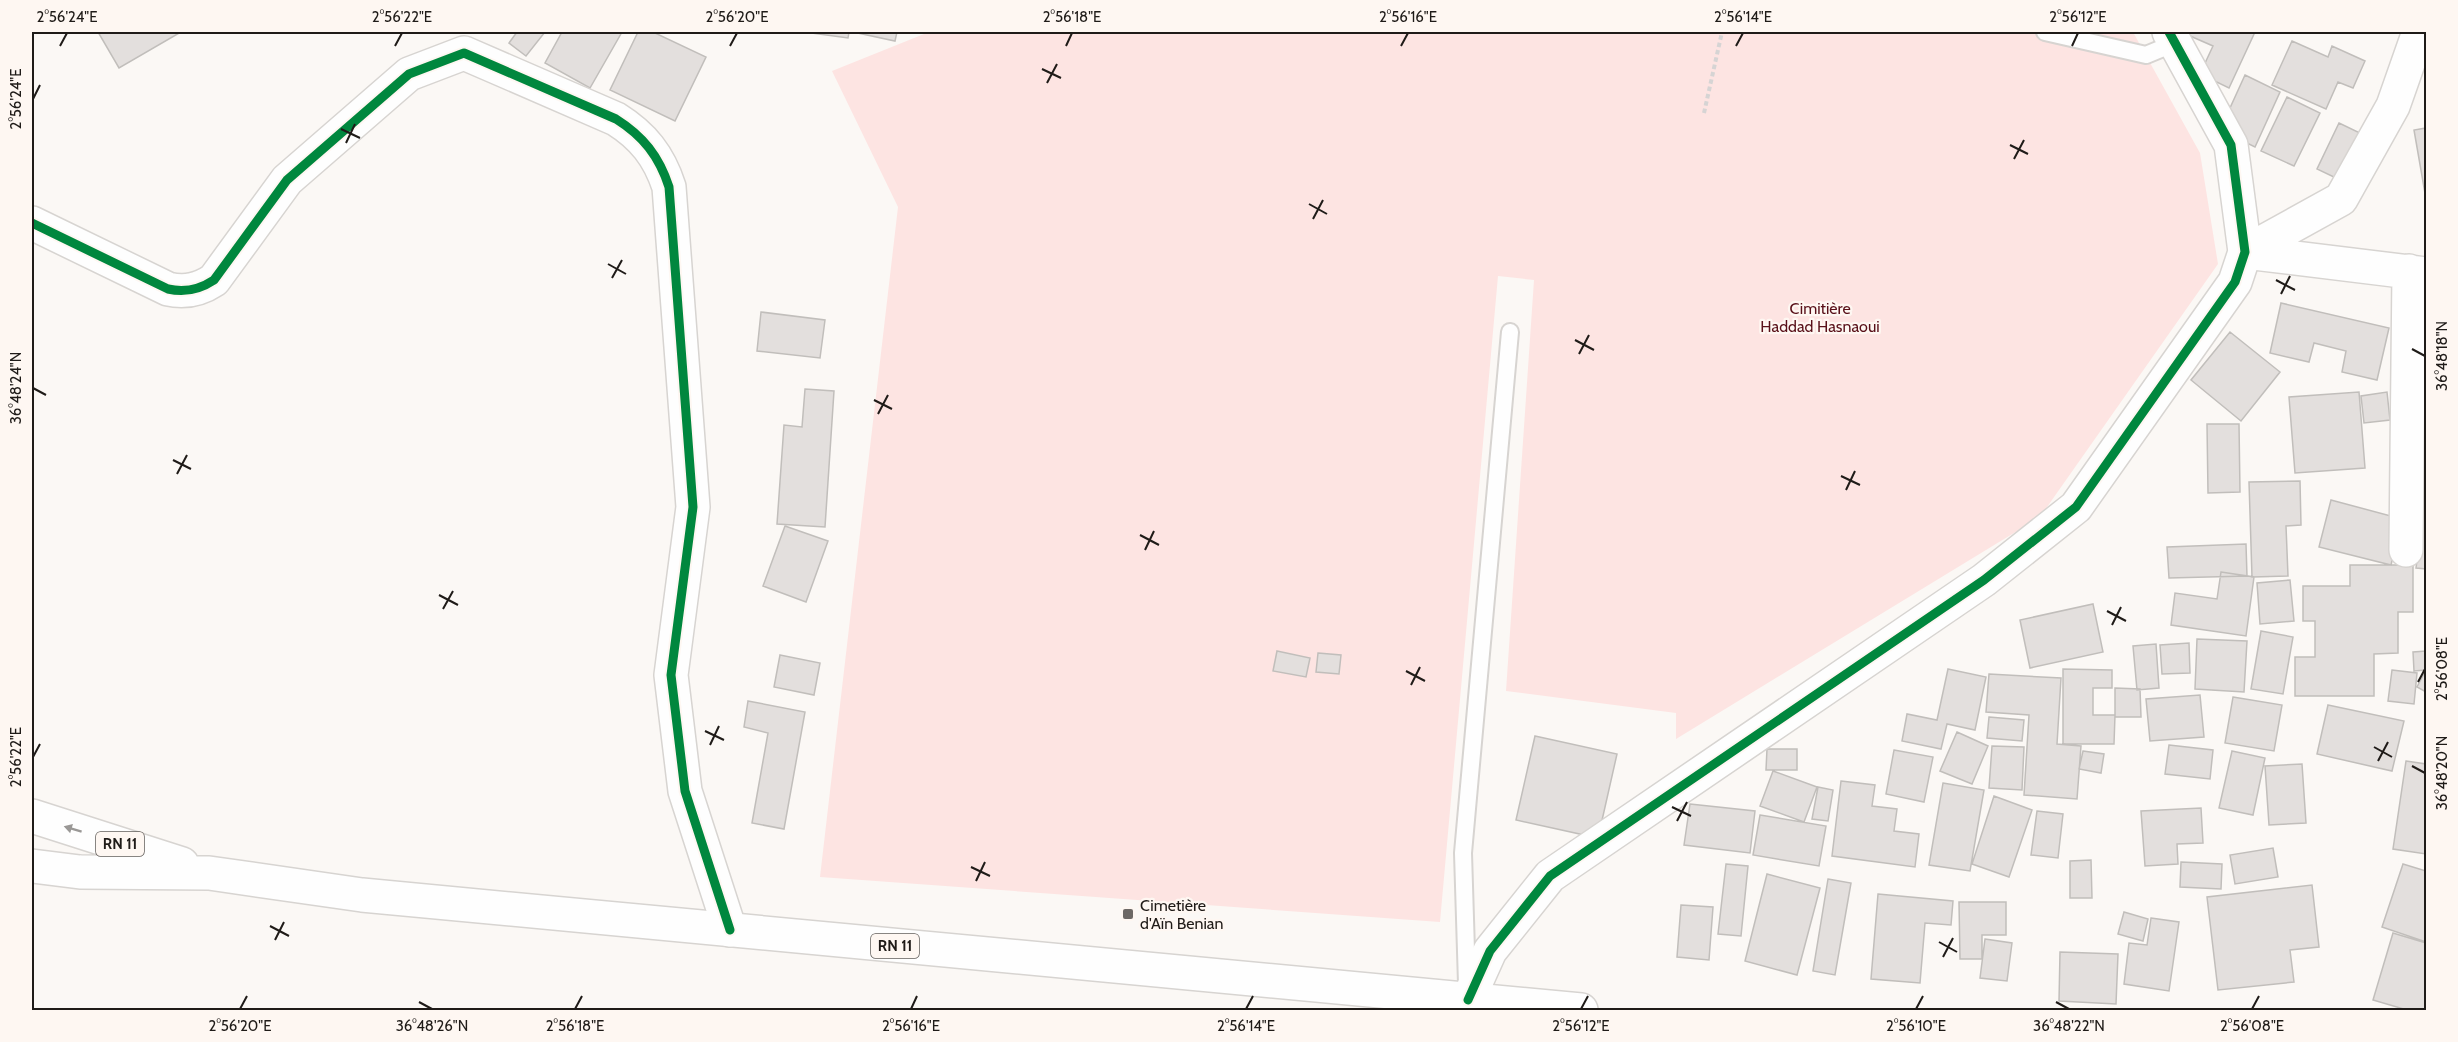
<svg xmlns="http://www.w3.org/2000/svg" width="2458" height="1042" viewBox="0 0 2458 1042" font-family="Cabin,sans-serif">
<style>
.green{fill:#fde4e2}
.building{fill:#e3dfdd;stroke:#c1bebb;stroke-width:1.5}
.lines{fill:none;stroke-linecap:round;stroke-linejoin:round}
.lane-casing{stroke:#d7d4d1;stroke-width:20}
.street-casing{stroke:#d7d4d1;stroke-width:36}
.secondary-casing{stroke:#d7d4d1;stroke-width:36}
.primary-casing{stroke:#d7d4d1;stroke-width:36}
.path{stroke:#d6d4d4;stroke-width:4;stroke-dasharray:4.5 3;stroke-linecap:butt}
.lane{stroke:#fefefe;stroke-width:16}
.street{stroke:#fefefe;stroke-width:33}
.secondary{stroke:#fefefe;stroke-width:33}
.primary{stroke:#fefefe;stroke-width:33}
.cycleway-casing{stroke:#fef7f2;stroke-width:13}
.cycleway{stroke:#00873e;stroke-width:9}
.oneway{fill:#9a9896}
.ticks{fill:none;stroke:#1f1b18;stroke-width:2}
.poi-dot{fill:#6c6865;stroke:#fef7f2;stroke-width:2}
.labels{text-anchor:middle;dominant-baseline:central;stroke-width:4.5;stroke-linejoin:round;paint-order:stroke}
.shield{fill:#fef7f2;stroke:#625d59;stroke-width:1.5}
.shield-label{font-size:15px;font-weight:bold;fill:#1f1b18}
.park-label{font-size:16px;fill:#591019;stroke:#fef7f2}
.poi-label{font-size:16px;fill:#1f1b18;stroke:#fef7f2;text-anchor:start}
.neatline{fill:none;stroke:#1f1b18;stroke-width:2}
.ticks-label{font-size:15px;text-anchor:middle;fill:#1f1b18}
</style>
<rect width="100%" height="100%" fill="#fbf8f5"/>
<!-- green -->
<path class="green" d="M929 32H2133L2200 153 2218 264 2040 517 1676 739V713L1506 691 1534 280 1498 276 1440 922 820 877 898 207 832 71Z"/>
<!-- building -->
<path class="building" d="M98 32H181L119 68Z
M517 32H545L526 56 509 43Z
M562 32H622L590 88 545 63Z
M638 32H653L706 57 675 121 610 90Z
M804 32H849L848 38Z
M853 32H897L895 41Z
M2181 32H2255L2229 88 2200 74 2213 46Z
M2292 41 2328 57 2332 46 2365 61 2353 88 2338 82 2326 109 2272 85Z
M2245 75 2280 92 2255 147 2220 130Z
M2287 97 2320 113 2294 166 2261 151Z
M2339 123 2360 133 2338 179 2317 169Z
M2426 128V199L2414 130Z
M2281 303 2389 328 2377 380 2342 372 2346 351 2314 343 2309 362 2270 353Z
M761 312 825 320 820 358 757 351Z
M2230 332 2280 372 2241 421 2191 380Z
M805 389 834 391 825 527 777 524 784 425 802 427Z
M2359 392 2365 468 2295 473 2289 397Z
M2387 392 2390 420 2364 423 2361 396Z
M2207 424H2239L2240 492 2208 493Z
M2300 481 2301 525 2286 526 2288 576 2252 577 2249 482Z
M2331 500 2402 519 2391 565 2319 547Z
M2425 501H2426V569L2416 568Z
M785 526 828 541 806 602 763 586Z
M2246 544 2247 576 2169 578 2167 547Z
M2350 565H2413V612H2398V653L2374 654V696H2295V657H2315V621H2303V586H2350Z
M2221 572 2254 577 2246 636 2171 625 2175 593 2217 599Z
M2290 580 2294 621 2260 624 2257 583Z
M2093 604 2103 652 2030 668 2020 620Z
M2261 631 2293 637 2283 694 2251 689Z
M2197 639 2247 641 2244 692 2195 689Z
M2189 643 2190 673 2162 674 2160 645Z
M2156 644 2159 688 2137 690 2133 646Z
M1277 651 1310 658 1306 677 1273 671Z
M2426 651V670L2414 671 2413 652Z
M1318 653 1341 655 1339 674 1316 672Z
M780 655 820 663 814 695 774 687Z
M1948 669 1986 677 1975 730 1947 724 1941 749 1902 741 1907 714 1937 720Z
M2063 669 2112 670V688H2093V715H2115L2114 744H2063Z
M2392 670 2417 673 2414 704 2388 701Z
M2426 670V692L2417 687Z
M1989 674 2061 678 2057 744 2081 746 2077 799 2024 795 2029 715 1986 712Z
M2115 688 2140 689 2141 717H2115Z
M2200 695 2204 737 2150 741 2146 699Z
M2233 697 2282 705 2274 751 2225 743Z
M748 701 805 712 784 829 752 823 768 733 744 727Z
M2328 705 2404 721 2392 771 2317 754Z
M1989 717 2024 720 2022 741 1987 738Z
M1957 732 1988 746 1972 784 1940 771Z
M1535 736 1617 754 1598 838 1516 820Z
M2169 745 2213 750 2210 779 2165 774Z
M1992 746 2024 747 2022 790 1989 788Z
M1767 749H1797V770H1766Z
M1894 750 1933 757 1924 802 1886 794Z
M2083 751 2104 754 2101 773 2079 769Z
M2232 751 2265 758 2253 815 2219 808Z
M2406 761 2426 764V854L2393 849Z
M2302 764 2306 823 2269 825 2265 766Z
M1773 771 1817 787 1804 822 1760 806Z
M1841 781 1875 785 1872 806 1897 809 1894 831 1919 834 1915 867 1832 856Z
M1943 783 1984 790 1970 871 1929 865Z
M1818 787 1833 790 1828 821 1812 819Z
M1994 796 2032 810 2009 877 1972 864Z
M1690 804 1755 811 1750 853 1684 845Z
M2201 808 2203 843 2177 844 2178 864 2145 866 2141 811Z
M2037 811 2063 814 2058 858 2031 855Z
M1760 815 1826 826 1819 866 1753 855Z
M2273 848 2278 877 2235 884 2230 855Z
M2091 860 2092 898H2070V861Z
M2181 862 2222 864 2221 889 2180 887Z
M1726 864 1748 866 1741 936 1718 934Z
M2403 864 2426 871V942L2382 927Z
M1767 874 1820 888 1797 975 1745 961Z
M1828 879 1851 883 1835 975 1813 971Z
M2312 885 2319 947 2290 950 2294 982 2218 990 2207 897Z
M1878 894 1953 901 1951 925 1925 923 1920 983 1871 979Z
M1959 902H2006V935H1982V959H1960Z
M1681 905 1713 907 1709 960 1677 957Z
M2124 912 2148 919 2143 941 2118 934Z
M2151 918 2179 922 2169 991 2124 984 2129 943 2147 945Z
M2393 933 2426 943V1010H2407L2373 1000Z
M1985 939 2012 943 2007 981 1980 978Z
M2060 952 2118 954 2116 1004 2059 1001Z"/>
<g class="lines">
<defs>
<path id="lane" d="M2045 32 2146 55 2175 43
M1467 984 1463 853 1510 332"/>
<path id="street" d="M2419 32 2393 106 2341 199 2245 252 2426 274
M32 223 168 289C185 293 199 290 214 280L287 180 409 74 464 53 616 119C643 136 659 156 669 187L693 507 671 675 685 791 730 930
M2406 550 2409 271"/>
<path id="secondary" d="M1468 1000 1490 951 1550 876 1984 580 2076 507 2235 282 2245 252 2231 145 2169 32"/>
<path id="primary" d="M32 816 182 864
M32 866 80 872 209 873 362 895 1581 1010"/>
</defs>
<!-- lane casing -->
<use href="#lane" class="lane-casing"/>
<!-- street casing -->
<use href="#street" class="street-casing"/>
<!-- secondary casing -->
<use href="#secondary" class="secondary-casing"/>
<!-- primary casing -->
<use href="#primary" class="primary-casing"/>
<!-- path -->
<path class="path" d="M1704 113 1722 32"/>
<!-- lane -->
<use href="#lane" class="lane"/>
<!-- street -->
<use href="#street" class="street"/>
<!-- secondary -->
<use href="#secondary" class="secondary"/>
<!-- primary -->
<use href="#primary" class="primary"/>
<defs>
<path id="cycleway" d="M32 223 168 289C185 293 199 290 214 280L287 180 409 74 464 53 616 119C643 136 659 156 669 187L693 507 671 675 685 791 730 930
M1468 1000 1490 951 1550 876 1984 580 2076 507 2235 282 2245 252 2231 145 2169 32"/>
</defs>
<!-- cycleway casing -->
<use href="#cycleway" class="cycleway-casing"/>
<!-- cycleway -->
<use href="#cycleway" class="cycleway"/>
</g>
<!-- one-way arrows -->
<defs><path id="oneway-solid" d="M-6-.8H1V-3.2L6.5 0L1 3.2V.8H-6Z" transform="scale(1.5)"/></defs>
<use class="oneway" href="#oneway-solid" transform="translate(73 829) rotate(-163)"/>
<!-- ticks -->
<path class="ticks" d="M60 46 67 33M395 46 402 33M730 46 737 33M1066 46 1072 33M1401 46 1408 33M1736 46 1743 33M2072 46 2078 33M1042 69 1061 78M1047 83 1057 64M33 99 40 85M341 129 360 138M346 143 355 124M2010 145 2028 154M2014 159 2024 140M1309 204 1327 214M1313 219 1323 200M608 264 626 274M612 278 622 260M2276 280 2295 290M2281 294 2290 276M1575 340 1594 350M2412 349 2425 356M1579 354 1589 335M33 388 46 395M874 400 892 409M878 414 888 395M173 460 191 469M177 474 187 455M1841 476 1860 485M1846 490 1855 471M1140 535 1159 545M1145 550 1154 531M439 595 458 605M443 609 453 591M2107 611 2126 621M2112 625 2121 607M1406 671 1425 681M2418 682 2425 669M1411 685 1420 667M705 731 724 740M710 745 719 726M2374 747 2392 757M33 757 40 744M2378 761 2388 742M2412 766 2425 773M1672 807 1691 816M1677 821 1687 802M971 867 990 876M976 881 985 862M270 926 289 936M275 940 284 922M1939 942 1957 952M1943 957 1953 938M419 1002 432 1009M2056 1002 2069 1009M240 1009 247 996M575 1009 582 996M911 1009 917 996M1246 1009 1253 996M1581 1009 1588 996M1916 1009 1923 996M2252 1009 2259 996"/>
<!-- markers -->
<rect class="poi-dot" x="1122" y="908" width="12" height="12" rx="3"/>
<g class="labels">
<!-- shield labels -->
<g class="shield">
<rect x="96" y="832" width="48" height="24" rx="4.5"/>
<rect x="871" y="934" width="48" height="24" rx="4.5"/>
</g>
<g class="shield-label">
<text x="120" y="844">RN 11</text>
<text x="895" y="946">RN 11</text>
</g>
<!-- park labels -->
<g class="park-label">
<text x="1820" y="308">Cimitière<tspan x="1820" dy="18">Haddad Hasnaoui</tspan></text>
</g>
<!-- poi labels -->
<g class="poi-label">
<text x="1140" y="905">Cimetière<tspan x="1140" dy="18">d'Aïn Benian</tspan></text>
</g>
</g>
<!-- border -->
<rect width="2458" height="1042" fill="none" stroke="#fef7f2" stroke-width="66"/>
<rect x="33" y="33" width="2392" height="976" class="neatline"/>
<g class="ticks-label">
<text x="67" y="22">2°56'24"E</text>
<text x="402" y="22">2°56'22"E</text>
<text x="737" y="22">2°56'20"E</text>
<text x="1072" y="22">2°56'18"E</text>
<text x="1408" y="22">2°56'16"E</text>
<text x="1743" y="22">2°56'14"E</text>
<text x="2078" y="22">2°56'12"E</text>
<text transform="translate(16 99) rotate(-90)" y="5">2°56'24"E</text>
<text transform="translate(2442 356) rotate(-90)" y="5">36°48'18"N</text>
<text transform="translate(16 388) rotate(-90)" y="5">36°48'24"N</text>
<text transform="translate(2442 669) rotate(-90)" y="5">2°56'08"E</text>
<text transform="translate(16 757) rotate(-90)" y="5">2°56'22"E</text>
<text transform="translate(2442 773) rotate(-90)" y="5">36°48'20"N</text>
<text x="240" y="1031">2°56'20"E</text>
<text x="432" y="1031">36°48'26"N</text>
<text x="575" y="1031">2°56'18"E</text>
<text x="911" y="1031">2°56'16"E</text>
<text x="1246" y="1031">2°56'14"E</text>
<text x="1581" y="1031">2°56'12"E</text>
<text x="1916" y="1031">2°56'10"E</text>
<text x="2069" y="1031">36°48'22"N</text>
<text x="2252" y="1031">2°56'08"E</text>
</g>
</svg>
